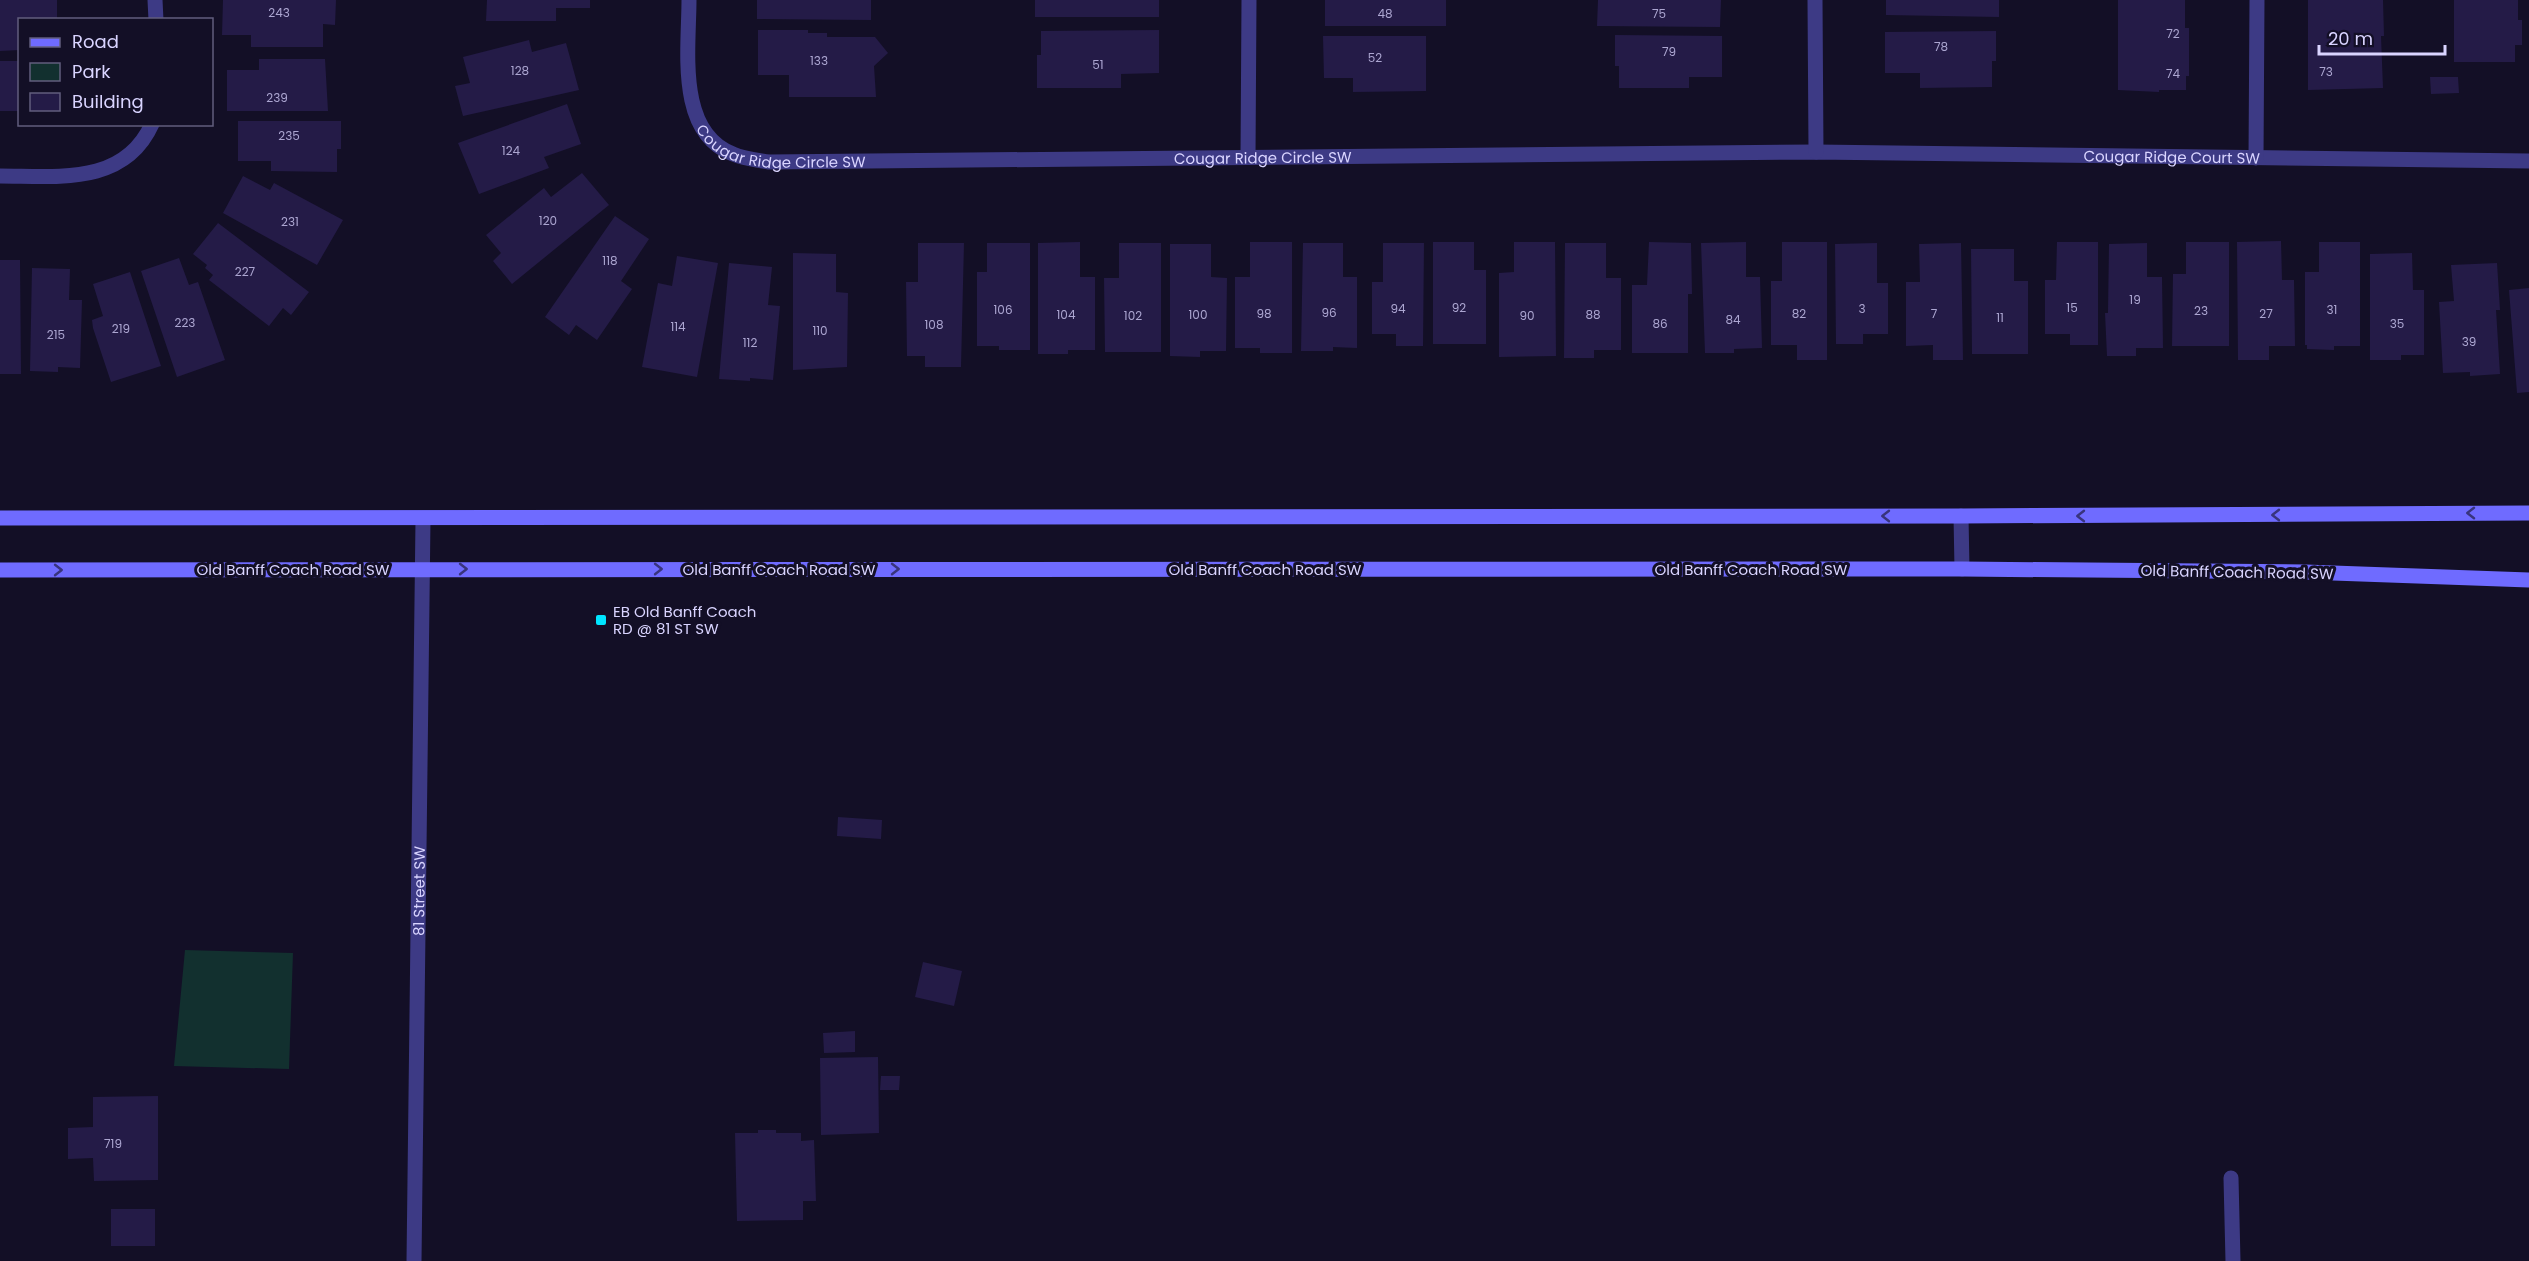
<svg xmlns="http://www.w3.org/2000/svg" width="2529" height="1261" viewBox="0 0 2529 1261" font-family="Poppins,sans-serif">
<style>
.green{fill:#12302f}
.building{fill:#241b47}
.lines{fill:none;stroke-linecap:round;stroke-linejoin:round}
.service{stroke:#3d3a85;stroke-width:15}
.minor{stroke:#3d3a85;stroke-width:15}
.secondary{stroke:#6f6bff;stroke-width:15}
.oneway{stroke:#38347d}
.poi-dot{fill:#00e5ff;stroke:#130f26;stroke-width:2}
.labels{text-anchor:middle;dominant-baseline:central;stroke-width:6;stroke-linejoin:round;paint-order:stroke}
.number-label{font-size:12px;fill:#aca6d1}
.street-label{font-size:15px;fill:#d9d4ff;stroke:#130f26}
.poi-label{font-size:15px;fill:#d9d4ff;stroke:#130f26;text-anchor:start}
</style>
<rect width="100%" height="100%" fill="#130f26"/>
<!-- green -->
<path class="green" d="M185 950 293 953 289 1069 174 1066Z"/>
<!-- building -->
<path class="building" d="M0 0H57V20H20V50L0 51Z
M223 0H336L335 25 323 24V47H251V35H222Z
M487 0H590V8H556V21H486Z
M757 0H871V20L757 19Z
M1035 0H1159V17H1035Z
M1325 0H1446V26H1325Z
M1598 0H1721L1720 27 1597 26Z
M1886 0H1999V17L1886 15Z
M2118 0H2185V28H2189V76H2186V90H2159V92L2118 90Z
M2308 0H2383L2384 36H2381L2383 88 2308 90Z
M2454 0H2518V20H2522V45H2515V62H2454Z
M758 30H808V33H827V37H875L888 53 874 66 876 97H789V75H758Z
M1159 30V73L1121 74V88H1037V55H1041V31Z
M1996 31V61H1992V87L1920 88V73H1885V32Z
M1615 35 1722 36V77H1689V88H1619V66H1615Z
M1323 36H1426V91L1353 92V78H1324Z
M529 40 532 52 566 43 579 90 463 116 455 86 470 83 463 57Z
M259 59H325L328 111H227V70H259Z
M0 61H20V111H0Z
M2430 77H2458L2459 93 2431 94Z
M567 104 581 144 544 157 549 168 479 194 458 143Z
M238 121H341V149H337V172L271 171V161H238Z
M582 173 609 205 512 284 493 261 501 253 486 235 544 188 551 197Z
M243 176 270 190 274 183 343 220 317 265 223 213Z
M615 216 649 239 621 281 632 289 597 340 576 325 569 335 545 317Z
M218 223 309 292 291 315 283 308 269 326 209 280 213 275 205 268 207 265 193 254Z
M2281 241 2282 280H2294L2295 346H2269V360H2238L2237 242Z
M1080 242V277H1095V350H1068V354H1038V243Z
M1250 242H1292V353H1260V348H1235V277H1250Z
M1433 242H1474V270H1486V344H1433Z
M1514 242H1555L1556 356 1499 357V273L1514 272Z
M1649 242 1691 243 1692 294H1688V353H1632V285H1647Z
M1746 242V277H1760L1762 348 1734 349V353H1705L1701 243Z
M1782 242H1827V360H1797V345H1771V281H1782Z
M2057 242H2098V345H2070V334H2045V280H2056Z
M2186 242H2229V346H2172L2173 274H2186Z
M2319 242H2360V346H2334V350L2307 349V345H2305V272H2319Z
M918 243H964L961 367H925V356H907L906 282H918Z
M987 243H1030V350H999V346H977V272H987Z
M1119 243H1161V352H1105L1104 278H1119Z
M1303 243H1343V277H1357V348L1333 347V351H1301Z
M1383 243H1424L1423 346H1396V334H1372V282H1383Z
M1565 243H1606V278H1621V350H1594V358H1564Z
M1877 243V283H1888V334H1863V344H1836L1835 244Z
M1961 243 1963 360H1933V345L1906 346V282H1920L1919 244Z
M2147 243V277H2162L2163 348H2136V356H2107L2105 313H2108L2109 244Z
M1170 244H1211V277L1227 278 1226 351H1200V357L1170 356Z
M1971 249H2014V281H2028V354H1972Z
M793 253 836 254V292L848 293 847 367 793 370Z
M2412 253 2413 290H2424V355H2401V360H2370V254Z
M677 256 718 263 697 377 642 367 658 283 672 286Z
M179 258 189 285 198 282 225 360 177 377 141 271Z
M0 260H20L21 374H0Z
M729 263 772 267 768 305 780 306 773 380 750 378V381L719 379Z
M2497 263 2500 310H2496L2500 374 2470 376V372L2443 373 2439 302 2454 301 2451 265Z
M32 268 70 269 69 300H82L80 368 58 367V372L30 371Z
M130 272 161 366 111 382 93 328 92 320 103 316 93 284Z
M2529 288V392L2517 393 2509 290Z
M838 817 882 820 881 839 837 836Z
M923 962 962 971 954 1006 915 997Z
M855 1031V1052L824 1053 823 1033Z
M878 1057 879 1133 821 1135 820 1058Z
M881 1076H900L899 1090H880Z
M158 1096V1180L94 1181 93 1158 68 1159V1128L93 1127V1097Z
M758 1130H776V1133H801V1141L814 1140 816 1201H803V1220L737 1221 735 1133H758Z
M111 1209H155V1246H111Z"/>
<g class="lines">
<!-- service -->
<path class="service" d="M1961 516 1962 569"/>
<!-- minor -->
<g class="minor">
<path d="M155 0 156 20"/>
<path id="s1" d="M689 0C689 49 676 132 733 154 744 159 757 160 769 162L1816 152 2529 161"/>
<path d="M1815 0 1816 152"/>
<path d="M1248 157 1249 0"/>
<path d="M2256 158 2257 0"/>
<path d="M0 176C57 176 124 186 152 124"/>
<path d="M2231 1178 2233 1261"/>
<path id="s2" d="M414 1261 423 519"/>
</g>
<!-- secondary -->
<path class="secondary" d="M0 518 1961 516 2529 513
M0 570 1962 569 2305 572 2529 580"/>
</g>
<!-- one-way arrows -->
<defs><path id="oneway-chevron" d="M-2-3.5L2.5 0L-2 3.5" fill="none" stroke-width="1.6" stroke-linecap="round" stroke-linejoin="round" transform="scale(1.5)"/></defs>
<g class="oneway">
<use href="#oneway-chevron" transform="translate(2471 513) rotate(180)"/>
<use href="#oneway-chevron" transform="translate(2276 515) rotate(180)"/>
<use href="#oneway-chevron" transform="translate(1886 516) rotate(180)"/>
<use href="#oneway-chevron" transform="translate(2081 516) rotate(180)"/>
<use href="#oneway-chevron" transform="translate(463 569)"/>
<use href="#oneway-chevron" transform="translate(658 569)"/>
<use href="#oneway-chevron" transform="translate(895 569)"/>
<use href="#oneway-chevron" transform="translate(58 570)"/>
</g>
<!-- markers -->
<rect class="poi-dot" x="595" y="614" width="12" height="12" rx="3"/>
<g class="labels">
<!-- number labels -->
<g class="number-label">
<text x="279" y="12">243</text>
<text x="1385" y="13">48</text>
<text x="1659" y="13">75</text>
<text x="2173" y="33">72</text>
<text x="1941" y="46">78</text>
<text x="1669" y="51">79</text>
<text x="1375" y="57">52</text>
<text x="819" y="60">133</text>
<text x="1098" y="64">51</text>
<text x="520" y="70">128</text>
<text x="2326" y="71">73</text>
<text x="2173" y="73">74</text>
<text x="277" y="97">239</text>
<text x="289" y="135">235</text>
<text x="511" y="150">124</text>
<text x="548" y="220">120</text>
<text x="290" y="221">231</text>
<text x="610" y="260">118</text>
<text x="245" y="271">227</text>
<text x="2135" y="299">19</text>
<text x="1459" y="307">92</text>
<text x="2072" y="307">15</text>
<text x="1398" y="308">94</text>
<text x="1862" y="308">3</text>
<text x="1003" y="309">106</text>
<text x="2332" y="309">31</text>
<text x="2201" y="310">23</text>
<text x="1329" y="312">96</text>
<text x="1264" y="313">98</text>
<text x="1799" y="313">82</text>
<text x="1934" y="313">7</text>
<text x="2266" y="313">27</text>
<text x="1066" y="314">104</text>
<text x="1198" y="314">100</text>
<text x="1593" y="314">88</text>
<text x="1133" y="315">102</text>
<text x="1527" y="315">90</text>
<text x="2000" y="317">11</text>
<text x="1733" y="319">84</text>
<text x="185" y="322">223</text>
<text x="1660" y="323">86</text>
<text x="2397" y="323">35</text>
<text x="934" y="324">108</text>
<text x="678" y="326">114</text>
<text x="121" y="328">219</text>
<text x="820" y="330">110</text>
<text x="56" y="334">215</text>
<text x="2469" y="341">39</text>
<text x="750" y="342">112</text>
<text x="113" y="1143">719</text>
</g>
<!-- street labels -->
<g class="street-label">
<text stroke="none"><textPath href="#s1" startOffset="216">Cougar Ridge Circle SW</textPath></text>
<text stroke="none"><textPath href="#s1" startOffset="702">Cougar Ridge Circle SW</textPath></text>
<text stroke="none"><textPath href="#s1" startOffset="1611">Cougar Ridge Court SW</textPath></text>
<text x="293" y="569">Old Banff Coach Road SW</text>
<text x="779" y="569">Old Banff Coach Road SW</text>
<text x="1265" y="569">Old Banff Coach Road SW</text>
<text x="1751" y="569">Old Banff Coach Road SW</text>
<text transform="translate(2237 572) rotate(1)">Old Banff Coach Road SW</text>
<text stroke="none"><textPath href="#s2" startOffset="370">81 Street SW</textPath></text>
</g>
<!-- poi labels -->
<g class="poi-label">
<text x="613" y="611">EB Old Banff Coach<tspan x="613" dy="17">RD @ 81 ST SW</tspan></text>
</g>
</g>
<!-- legend -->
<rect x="18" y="18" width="195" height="108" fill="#130f26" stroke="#625e7d" stroke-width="1.5"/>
<rect x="30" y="38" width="30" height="9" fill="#6f6bff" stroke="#625e7d" stroke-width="1.5"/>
<text x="72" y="48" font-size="18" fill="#d9d4ff">Road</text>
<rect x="30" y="63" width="30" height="18" fill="#12302f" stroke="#625e7d" stroke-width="1.5"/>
<text x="72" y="78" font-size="18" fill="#d9d4ff">Park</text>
<rect x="30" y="93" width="30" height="18" fill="#241b47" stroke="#625e7d" stroke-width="1.5"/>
<text x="72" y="108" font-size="18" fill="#d9d4ff">Building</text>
<!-- scale -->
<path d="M2319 45v9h126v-9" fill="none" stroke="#d9d4ff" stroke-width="3"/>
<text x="2328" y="45" font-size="18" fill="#d9d4ff" stroke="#130f26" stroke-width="4.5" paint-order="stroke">20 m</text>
</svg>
